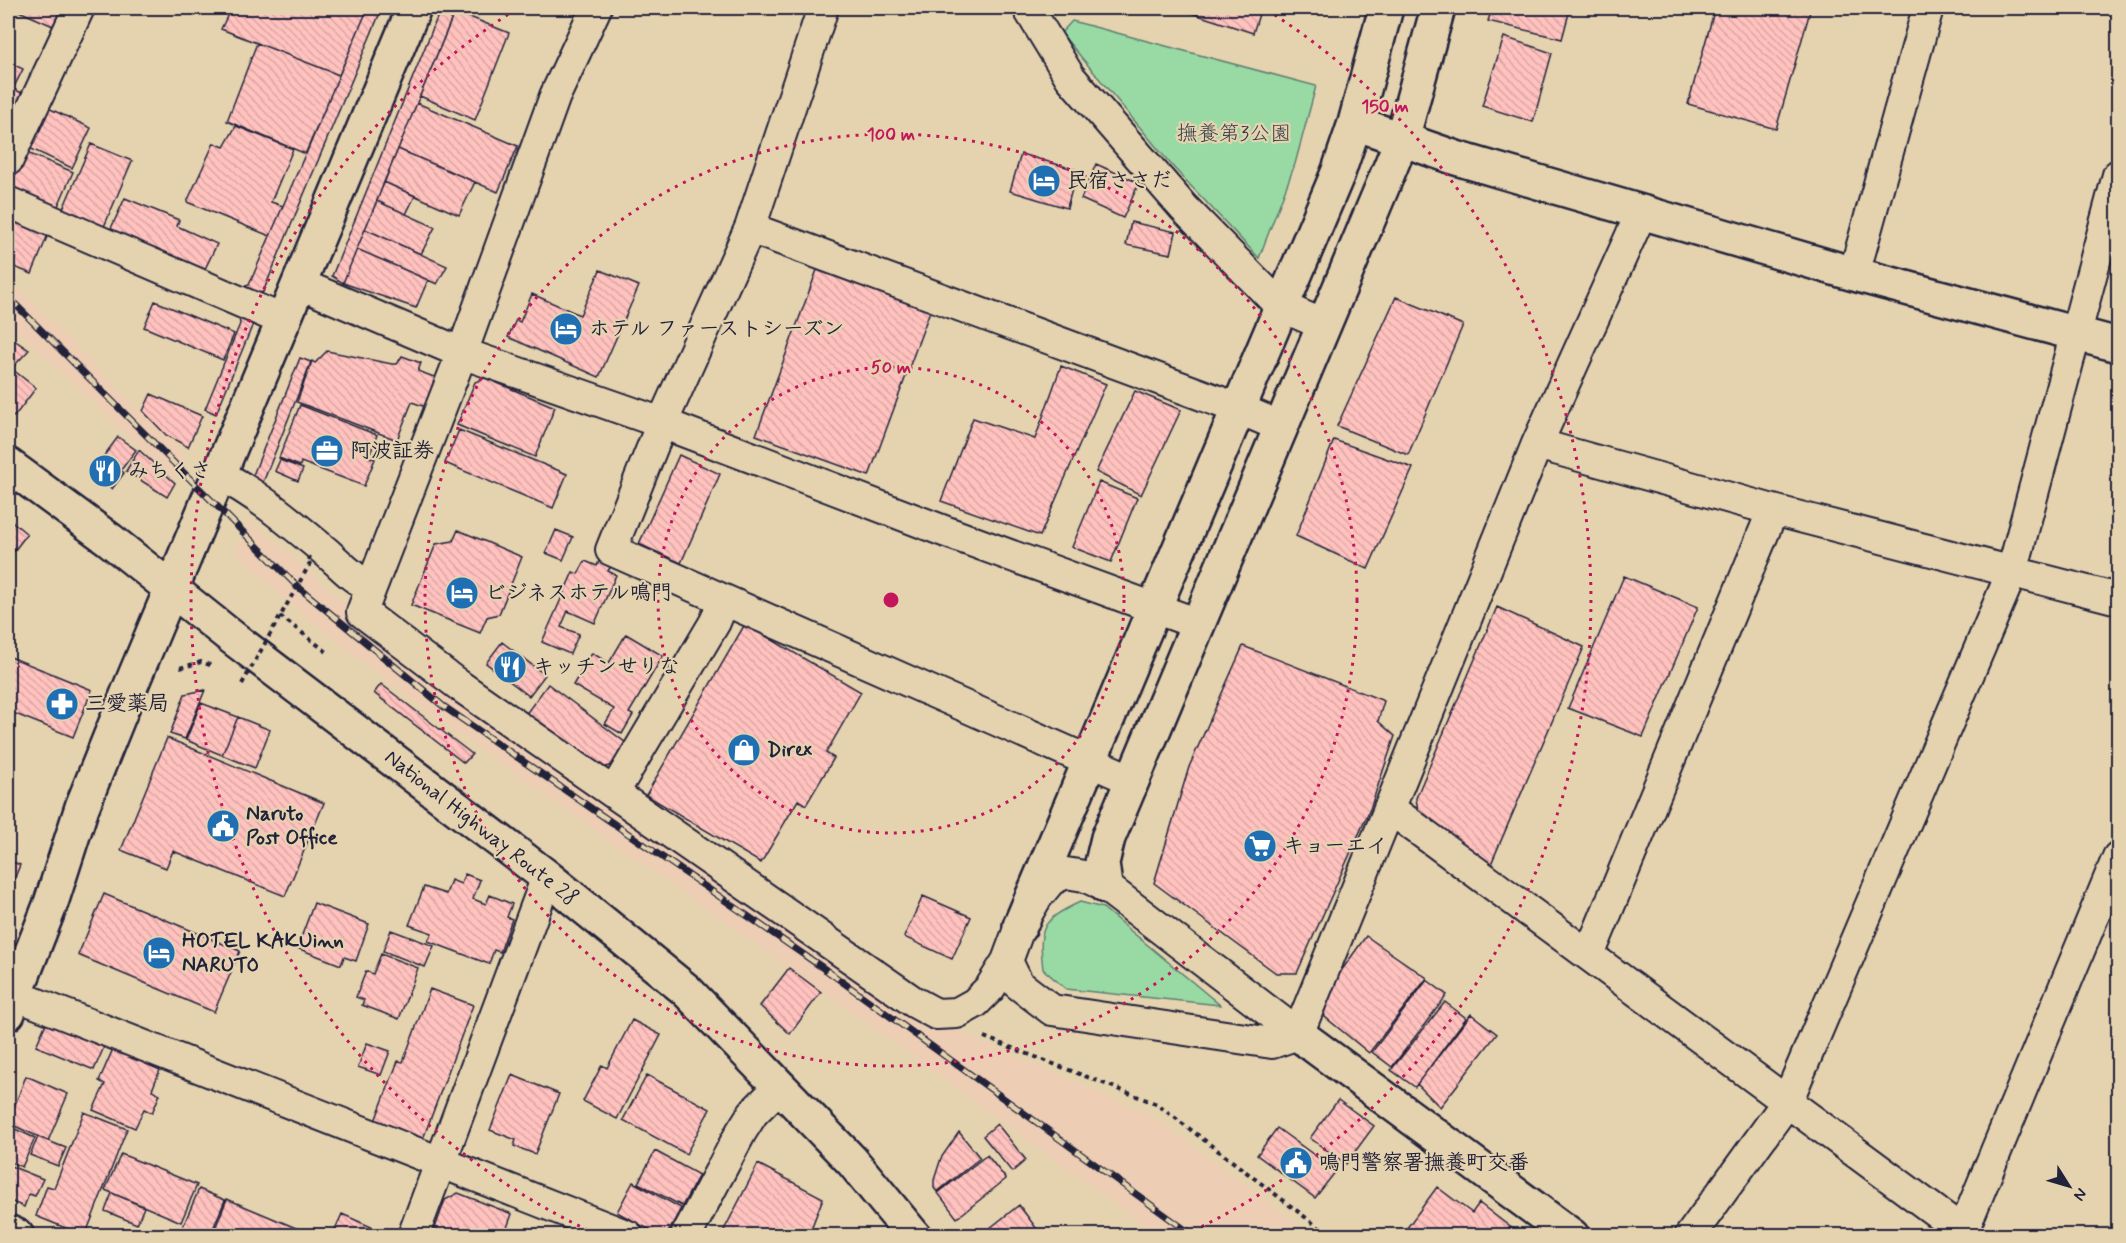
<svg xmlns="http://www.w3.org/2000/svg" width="2126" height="1243" viewBox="0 0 2126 1243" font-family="Mynerve,'Klee One',sans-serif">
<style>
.built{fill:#edceb4}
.green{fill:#99daa4;stroke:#5e7e70;stroke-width:1.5}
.building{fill:url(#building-back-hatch);stroke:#22223b;stroke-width:1.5}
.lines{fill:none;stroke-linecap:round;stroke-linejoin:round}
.street-casing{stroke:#22223b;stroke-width:34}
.secondary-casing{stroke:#22223b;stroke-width:38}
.highway-casing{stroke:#22223b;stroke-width:38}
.path{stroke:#22223b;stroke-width:4;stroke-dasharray:4.5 4.5;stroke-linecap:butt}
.street{stroke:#e5d3b0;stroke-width:30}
.secondary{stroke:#e5d3b0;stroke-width:33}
.highway{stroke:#e5d3b0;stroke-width:33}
.rail-casing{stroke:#22223b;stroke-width:7}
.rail{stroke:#e5d3b0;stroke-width:4.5;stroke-dasharray:14;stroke-linecap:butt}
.path-bridge{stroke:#22223b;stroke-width:4;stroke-dasharray:4.5 4.5;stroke-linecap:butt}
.ring{fill:none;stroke:#c2185b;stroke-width:3;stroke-dasharray:3 6}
.labels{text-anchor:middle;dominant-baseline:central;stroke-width:4.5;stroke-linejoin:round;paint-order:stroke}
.park-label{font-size:21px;fill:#343e4b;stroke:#e5d3b0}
.poi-label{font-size:21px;font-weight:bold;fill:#22223b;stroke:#e5d3b0;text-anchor:start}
.street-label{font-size:21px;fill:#22223b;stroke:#e5d3b0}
.centre{fill:#c2185b;stroke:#e5d3b0;stroke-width:3}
.ring-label{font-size:18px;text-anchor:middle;font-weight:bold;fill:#c2185b;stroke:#e5d3b0;stroke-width:4.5;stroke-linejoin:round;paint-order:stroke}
</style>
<defs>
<pattern id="building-back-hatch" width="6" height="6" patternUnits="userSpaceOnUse" patternTransform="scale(1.5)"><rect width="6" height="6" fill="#ffc2be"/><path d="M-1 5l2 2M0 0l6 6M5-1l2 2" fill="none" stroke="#daa6a4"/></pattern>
</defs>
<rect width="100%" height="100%" fill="#e5d3b0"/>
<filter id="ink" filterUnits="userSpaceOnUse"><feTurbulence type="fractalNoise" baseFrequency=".0167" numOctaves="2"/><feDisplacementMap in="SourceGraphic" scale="12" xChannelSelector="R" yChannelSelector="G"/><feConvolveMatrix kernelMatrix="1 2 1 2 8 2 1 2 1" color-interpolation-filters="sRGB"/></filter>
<g filter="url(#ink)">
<!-- built -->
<path class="built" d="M8 278 186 457 176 481 8 322Z
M249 519 369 624 914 1012 1152 1116 1313 1235H1158L806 979 441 722 349 651 284 598 236 553Z"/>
<!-- green -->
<path class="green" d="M1072 21 1316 86 1295 164 1259 258 1174 168 1061 33Z
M1080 902 1103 908 1220 1005 1066 989 1043 969C1038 926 1042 920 1080 902Z"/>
<!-- building -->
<path class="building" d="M12 8H61L53 26Z
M231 8H368L339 75 221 29Z
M368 8H382L263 292 246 296 235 289 249 285Z
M441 8H456L343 283 332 276Z
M504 8H523L520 14Z
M1176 8H1261L1253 33Z
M1492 8H1547L1569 13 1562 39 1488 21Z
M1558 8H1575L1574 12Z
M1715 8H1811L1776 129 1688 104Z
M455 11 509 33 475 120 420 96Z
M1504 37 1552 53 1533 122 1482 106Z
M257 43 339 75 306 154 227 121Z
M8 62 23 69 13 89 22 93 8 124Z
M417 103 518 146 498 192 398 149Z
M46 107 91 128 72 168 27 147Z
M236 126 293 149 271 202 283 206 270 236 187 202 214 143 224 147Z
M91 144 132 161 103 229 62 211Z
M398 149 475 182 459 215 384 182Z
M25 152 73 172 54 215 15 199 9 186Z
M1021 154 1077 170 1067 208 1010 191Z
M1096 164 1139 183 1123 218 1081 199Z
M384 182 415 196 406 214 377 201Z
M125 198 179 220 177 226 217 244 202 275 107 237Z
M377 201 435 227 421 254 365 229Z
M12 217 49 232 32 274 12 266 15 258 8 255 11 239 8 237V228Z
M1131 222 1176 232 1171 254 1126 245Z
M365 229 447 266 437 284 357 249Z
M357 249 428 280 416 308 343 283Z
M600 270 639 286 599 377 508 337 516 320 520 322 532 294 580 315Z
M817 270 930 311 869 476 756 435Z
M1396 297 1463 325 1408 455 1337 426Z
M155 301 234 334 223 360 144 327Z
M237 307 252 318 253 324 216 414 205 409 240 324Z
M14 340 29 350 13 367 8 363V349Z
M327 351 392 364H397L402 356 421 363 418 371 442 380 431 409 412 402 397 440 297 402 312 361 315 363Z
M300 358 311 362 262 485 251 480Z
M8 366 36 388 14 417 8 412Z
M1061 366 1106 384 1040 536 941 501 973 418 1035 439Z
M485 378 555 407 535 457 457 425 475 382Z
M1135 391 1181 410 1141 495 1096 472Z
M151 394 202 416 188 447 166 435 143 411Z
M300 405 377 435 369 457 375 459 364 486 301 462 300 466 279 458Z
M459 430 567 474 553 508 445 463Z
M118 437 136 450 121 470 124 473 112 489 91 473Z
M1334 440 1413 468 1368 569 1296 536Z
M139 450 175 483 167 497 126 471Z
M679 455 720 474 681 563 639 544Z
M280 460 303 469 298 481 275 471Z
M1099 482 1137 498 1111 562 1072 547Z
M8 518 27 534 8 559Z
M458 530 522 557 499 614 487 617 480 633 411 605 436 544 453 541Z
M556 530 573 537 563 560 546 553Z
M585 561 597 566 599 561 611 566 608 571 616 575 595 623 568 611 561 627 579 634 570 654 542 642 573 572 578 574Z
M1624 576 1698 607 1643 737 1568 708Z
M1497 607 1584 647 1491 864 1418 811 1416 798Z
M745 624 861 692 826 753 834 758 806 805 798 800 761 863 646 795Z
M626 634 663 656 629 713 633 715 622 734 605 724 614 709 573 685 592 653 609 663Z
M502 642 545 675 529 696 486 663Z
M1243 646 1384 701 1378 721 1395 736 1370 809 1297 973H1276L1154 883 1189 767Z
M8 656 92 690 73 737 8 711Z
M381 684 472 754 464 763 374 693Z
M548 684 630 746 617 763 598 770 525 715Z
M205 690 185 739 170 734 185 694Z
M201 703 238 717 222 755 186 740Z
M238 717 270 730 255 768 222 755Z
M167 738 324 803 285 896 173 851 166 868 121 850Z
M8 860 20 865 11 887 8 885Z
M465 874 480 880 473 899 486 904 490 895 512 904 507 917 512 919 500 952 494 950 489 964 428 941 432 933 409 925 424 887 446 894 451 880 461 884Z
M104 894 240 951 214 1012 78 955Z
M923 896 971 917 952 959 904 937Z
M314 903 369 924 356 961 344 957 341 965 297 948Z
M391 930 434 946 425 967 383 951Z
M1366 936 1427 978 1369 1053 1325 1017 1322 998Z
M381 954 418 968 399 1019 362 1005 364 1000 356 997 366 971 373 974Z
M789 968 821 992 790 1034 760 1006Z
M1427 980 1447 995 1392 1067 1372 1052Z
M430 989 473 1005 423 1139 375 1121 398 1061 403 1062Z
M1445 1002 1466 1018 1415 1087 1391 1070Z
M1471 1014 1497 1034 1440 1107 1417 1084Z
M632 1020 661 1035 617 1119 583 1101 602 1065 607 1068Z
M46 1023 104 1047 94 1070 36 1046Z
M367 1043 390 1051 381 1075 358 1067Z
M113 1049 160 1070 152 1090 160 1094 152 1113 144 1109 135 1128 93 1110 105 1084 99 1081Z
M512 1075 559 1094 535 1154 514 1146 516 1140 490 1130Z
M647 1075 710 1109 686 1154 623 1120Z
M26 1076 68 1094 48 1141 8 1123Z
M1338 1100 1374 1126 1346 1164 1310 1138Z
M84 1112 127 1129 85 1236 36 1216 47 1186 54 1188Z
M997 1124 1026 1160 1012 1172 983 1136Z
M8 1126 35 1138 22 1167 8 1161Z
M1277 1128 1336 1171 1315 1198 1257 1155Z
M959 1132 980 1158 937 1192 934 1188V1180L941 1158Z
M38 1137 66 1148 58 1166 30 1155Z
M655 1151 699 1175 682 1206 638 1183Z
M121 1154 197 1185 181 1222 105 1190Z
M987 1155 1006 1179 957 1218 938 1193Z
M758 1164 823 1198 811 1229 822 1236H721Z
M8 1165 43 1179 35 1196 29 1194 24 1207 8 1200Z
M633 1182 681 1208 666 1236H661L617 1212Z
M1437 1187 1472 1213 1479 1203 1522 1236H1401Z
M199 1189 225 1200 210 1236H179Z
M112 1193 144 1207 137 1224 105 1211Z
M458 1193 512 1214 504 1236H446L434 1231 445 1200Z
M227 1199 315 1236H212Z
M1019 1205 1042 1236H980Z
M342 1214 387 1234V1236H332Z"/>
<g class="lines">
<defs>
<path id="street" d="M823 8 750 228 662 423 611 550 1132 780
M1028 8 1070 77 1183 207 1280 306 1324 325
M8 160 79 8
M8 202 285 321
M750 228 1237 408 1282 427
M1854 274 1928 8
M300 284 462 353 662 423 944 531 1198 624
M1537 444 1773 510 2118 599
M220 475C259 495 291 523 325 551 341 565 352 578 371 588L362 612 460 686 914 1002 936 1014 957 1013 975 1003 990 988 1007 961 1020 926 1037 897 1051 880 1066 873 1084 876 1105 886 1298 1034
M371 588 462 353 555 96 596 8
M614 792 715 622 724 600
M1389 808 1969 1236
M1589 955 1773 510
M1007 961 1018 984 1052 1010 1272 1043 1298 1034 1537 444 1642 211
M15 995 628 1236
M1963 1231 2118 857
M413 1236 547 877
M686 1236 741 1132 753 1113 780 1086
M1690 1236 1787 1102 2012 572 2118 175"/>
<path id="secondary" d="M1355 123 1456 158 1854 274 2118 345
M1105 886 1102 863 1108 838 1383 185 1402 139 1438 8
M1020 926 1338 173 1355 123 1386 8
M8 1013 51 903 82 807 132 683 414 8
M1298 1034 1572 1236
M8 1232 17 1236"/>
<path id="highway" d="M8 465 110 540 229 635 547 877 686 990 852 1161 914 1236"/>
</defs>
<!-- street casing -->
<use href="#street" class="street-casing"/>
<!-- secondary casing -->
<use href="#secondary" class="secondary-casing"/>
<!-- highway casing -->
<use href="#highway" class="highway-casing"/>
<!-- path -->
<path class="path" d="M280 616 327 652
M180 668 201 662 213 666
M984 1037 1157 1104 1330 1236"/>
<!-- street -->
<use href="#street" class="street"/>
<!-- secondary -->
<use href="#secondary" class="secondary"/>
<!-- highway -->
<use href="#highway" class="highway"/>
<defs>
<path id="rail" d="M8 297 297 586 443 706 826 970 1194 1236"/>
</defs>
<!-- rail casing -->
<use href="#rail" class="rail-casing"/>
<!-- rail -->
<use href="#rail" class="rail"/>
<!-- path-bridge -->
<path class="path-bridge" d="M242 684 312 560 308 557"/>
</g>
</g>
<!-- distance rings -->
<g class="ring">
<circle cx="891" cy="600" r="233"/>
<circle cx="891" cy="600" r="466"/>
<path d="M596 1234A699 699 0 0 1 515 10M1267 10A699 699 0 0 1 1186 1234"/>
</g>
<!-- icons -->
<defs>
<symbol id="hotel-disc" viewBox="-11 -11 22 22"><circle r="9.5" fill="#1f6fb2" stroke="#e5d3b0"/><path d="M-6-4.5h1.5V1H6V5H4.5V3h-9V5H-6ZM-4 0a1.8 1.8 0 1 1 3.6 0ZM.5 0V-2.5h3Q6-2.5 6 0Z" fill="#fff"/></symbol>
<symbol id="office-disc" viewBox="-11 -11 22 22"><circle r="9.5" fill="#1f6fb2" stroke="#e5d3b0"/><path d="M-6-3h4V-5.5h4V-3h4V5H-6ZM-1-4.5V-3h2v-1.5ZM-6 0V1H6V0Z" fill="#fff"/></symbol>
<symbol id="restaurant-disc" viewBox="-11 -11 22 22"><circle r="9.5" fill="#1f6fb2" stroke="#e5d3b0"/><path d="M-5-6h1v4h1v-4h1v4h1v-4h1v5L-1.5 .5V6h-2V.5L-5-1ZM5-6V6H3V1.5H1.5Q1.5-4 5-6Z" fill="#fff"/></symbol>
<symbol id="pharmacy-disc" viewBox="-11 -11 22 22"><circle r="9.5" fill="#1f6fb2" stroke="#e5d3b0"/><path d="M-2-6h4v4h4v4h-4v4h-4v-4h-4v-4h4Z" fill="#fff"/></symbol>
<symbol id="shop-disc" viewBox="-11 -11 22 22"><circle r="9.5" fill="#1f6fb2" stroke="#e5d3b0"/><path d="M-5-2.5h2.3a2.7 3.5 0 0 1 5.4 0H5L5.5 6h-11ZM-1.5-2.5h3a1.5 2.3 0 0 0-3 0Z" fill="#fff"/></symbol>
<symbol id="civic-disc" viewBox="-11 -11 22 22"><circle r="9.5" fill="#1f6fb2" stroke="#e5d3b0"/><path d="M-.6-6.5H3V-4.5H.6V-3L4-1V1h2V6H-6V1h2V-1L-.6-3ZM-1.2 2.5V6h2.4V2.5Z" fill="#fff"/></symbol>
<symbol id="supermarket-disc" viewBox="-11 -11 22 22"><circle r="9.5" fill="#1f6fb2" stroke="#e5d3b0"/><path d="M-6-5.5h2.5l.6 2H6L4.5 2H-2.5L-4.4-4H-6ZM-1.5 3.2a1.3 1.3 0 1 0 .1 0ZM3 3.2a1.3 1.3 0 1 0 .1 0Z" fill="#fff"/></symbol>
</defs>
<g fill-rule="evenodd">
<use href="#hotel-disc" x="1025" y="162" width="38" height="38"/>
<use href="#hotel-disc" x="547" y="310" width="38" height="38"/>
<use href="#office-disc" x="308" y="432" width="38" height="38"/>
<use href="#restaurant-disc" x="86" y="452" width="38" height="38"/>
<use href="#hotel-disc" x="443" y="574" width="38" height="38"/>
<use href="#restaurant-disc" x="491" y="648" width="38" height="38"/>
<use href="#pharmacy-disc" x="43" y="685" width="38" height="38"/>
<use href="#shop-disc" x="725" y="731" width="38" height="38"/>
<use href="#civic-disc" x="204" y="807" width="38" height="38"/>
<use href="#supermarket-disc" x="1241" y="827" width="38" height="38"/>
<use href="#hotel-disc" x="140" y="934" width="38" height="38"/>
<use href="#civic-disc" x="1277" y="1144" width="38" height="38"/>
</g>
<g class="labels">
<!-- park labels -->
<g class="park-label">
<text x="1234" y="134">撫養第3公園</text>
</g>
<!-- poi labels -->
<g class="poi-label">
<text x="1067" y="181">民宿ささだ</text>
<text x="589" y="329">ホテル ファーストシーズン</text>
<text x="350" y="451">阿波証券</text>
<text x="128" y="471">みちくさ</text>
<text x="485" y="593">ビジネスホテル鳴門</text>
<text x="533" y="667">キッチンせりな</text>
<text x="85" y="704">三愛薬局</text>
<text x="767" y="750">Direx</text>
<text x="246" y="814">Naruto<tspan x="246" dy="24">Post Office</tspan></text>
<text x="1283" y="846">キョーエイ</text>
<text x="182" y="941">HOTEL KAKUinn<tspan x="182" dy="24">NARUTO</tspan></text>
<text x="1319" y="1163">鳴門警察署撫養町交番</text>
</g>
<!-- street labels -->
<g class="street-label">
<text transform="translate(481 828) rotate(38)">National Highway Route 28</text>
</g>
</g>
<circle cx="891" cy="600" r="9" class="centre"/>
<g class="ring-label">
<text x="1385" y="112">150 m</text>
<text x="891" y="140">100 m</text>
<text x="891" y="373">50 m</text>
</g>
<!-- margin -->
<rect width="2126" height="1243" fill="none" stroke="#e5d3b0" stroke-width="30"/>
<rect x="15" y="15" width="2096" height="1213" fill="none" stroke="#22223b" stroke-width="2" filter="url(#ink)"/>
<!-- north arrow -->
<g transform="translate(2069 1186) rotate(127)" stroke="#e5d3b0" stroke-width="4.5" paint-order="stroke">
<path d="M0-4.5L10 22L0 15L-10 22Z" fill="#22223b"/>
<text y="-9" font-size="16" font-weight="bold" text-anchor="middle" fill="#22223b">N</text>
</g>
</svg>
